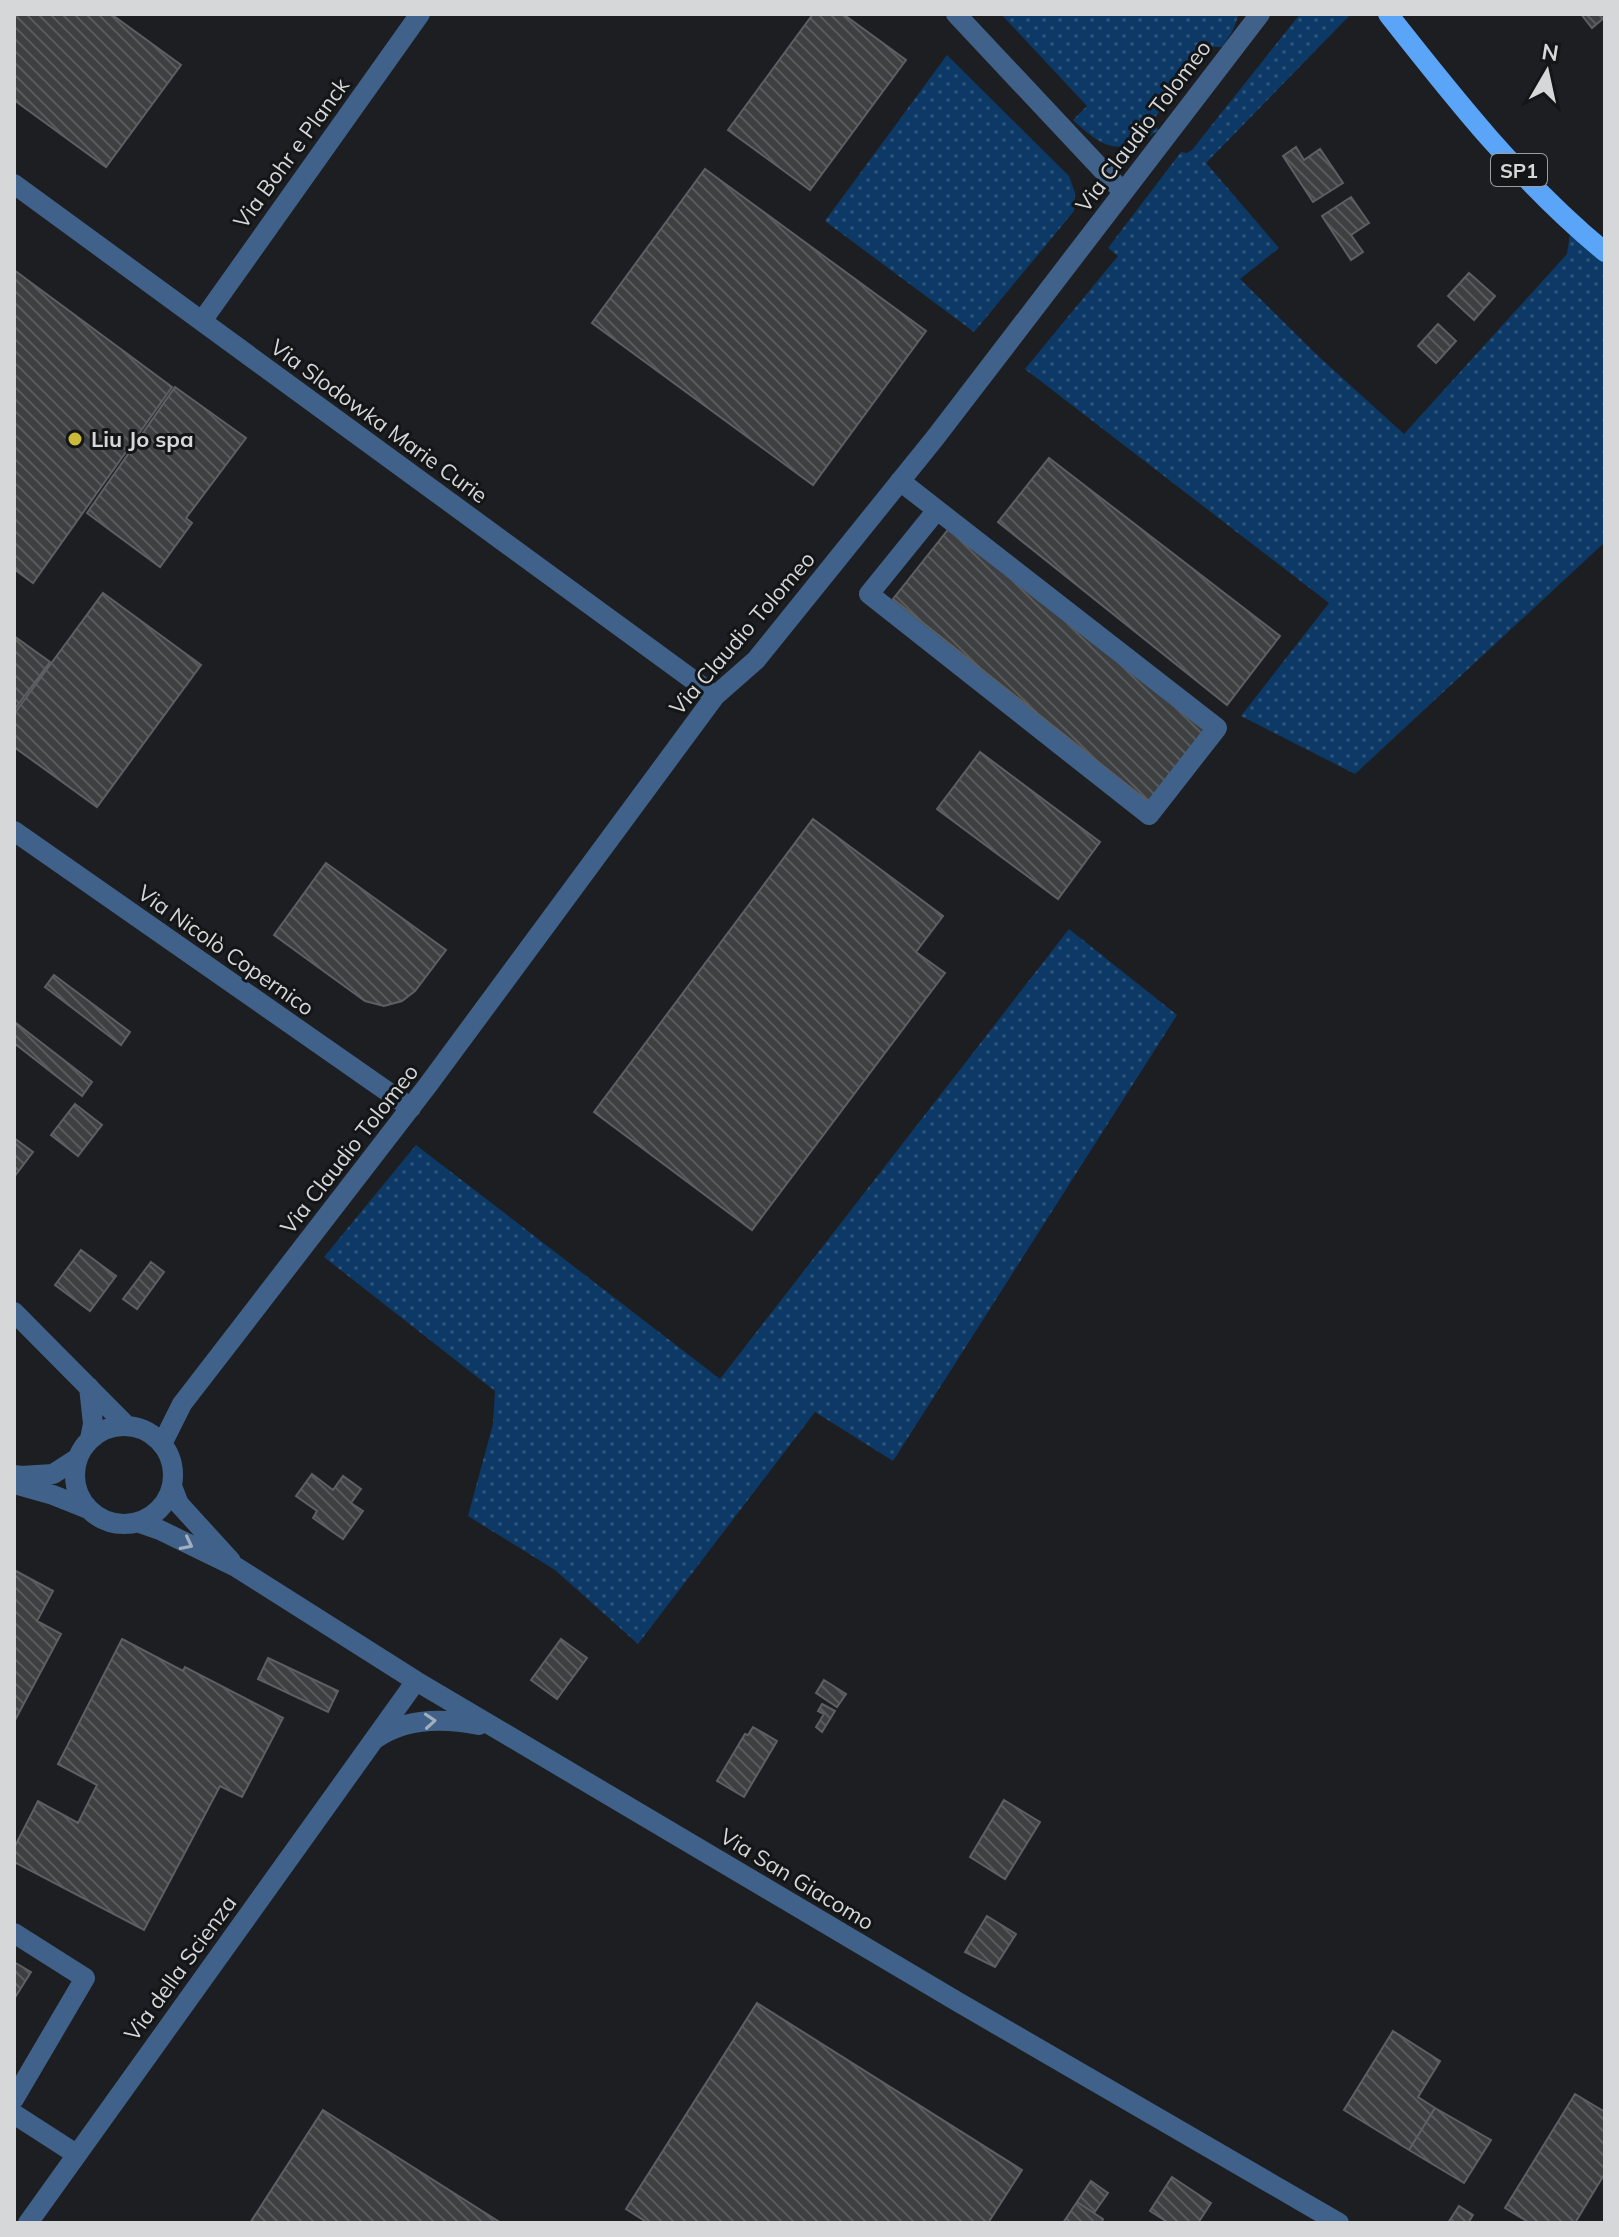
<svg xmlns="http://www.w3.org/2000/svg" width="1619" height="2237" viewBox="0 0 1619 2237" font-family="Mulish,sans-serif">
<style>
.grass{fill:url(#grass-dots)}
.building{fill:url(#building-back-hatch);stroke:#5d5f62;stroke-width:2}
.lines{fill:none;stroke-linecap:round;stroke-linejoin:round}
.minor{stroke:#40628a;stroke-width:20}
.major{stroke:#5ba5f8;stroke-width:20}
.oneway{stroke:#a1aebd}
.poi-dot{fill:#c9ba3a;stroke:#131517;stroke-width:3}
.labels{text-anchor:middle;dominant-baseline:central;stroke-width:6;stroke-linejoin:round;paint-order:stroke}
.shield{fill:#131517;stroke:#9b9d9e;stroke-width:2}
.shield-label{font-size:20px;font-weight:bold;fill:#d5d7d8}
.street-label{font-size:22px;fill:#d5d7d8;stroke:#131517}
.poi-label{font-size:22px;font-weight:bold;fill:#d5d7d8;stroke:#131517;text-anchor:start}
</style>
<defs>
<pattern id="grass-dots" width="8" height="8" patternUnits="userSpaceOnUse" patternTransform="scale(2)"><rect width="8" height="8" fill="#0d3966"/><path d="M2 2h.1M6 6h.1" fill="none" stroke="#2f557b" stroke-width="1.8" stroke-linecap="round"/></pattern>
<pattern id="building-back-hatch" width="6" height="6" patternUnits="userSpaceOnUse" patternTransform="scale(2)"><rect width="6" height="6" fill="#3d3f41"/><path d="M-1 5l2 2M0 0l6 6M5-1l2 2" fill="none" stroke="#585a5c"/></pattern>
</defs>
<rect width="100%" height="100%" fill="#1d1e21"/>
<!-- grass -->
<path class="grass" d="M1001 14H1239L1232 32 1222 47H1212L1151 122 1159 130C1121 156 1106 151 1073 120L1087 106Z
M1300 14H1351L1206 163 1279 248 1240 279 1318 356 1404 434 1567 254 1570 234 1605 261V542L1355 774 1241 716 1329 603 1025 369 1118 256 1108 248 1181 152 1187 153 1192 150Z
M947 55 1069 176 1075 193 1074 211 974 332 825 221Z
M1069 929 1177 1015 893 1461 815 1412 638 1644 555 1570 468 1516 493 1424 495 1391 324 1257 416 1145 720 1379Z"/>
<!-- building -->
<path class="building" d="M14 14H111L181 65 106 167 14 100Z
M813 14H843L906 60 810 190 728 130Z
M1581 14H1605V17L1592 28Z
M1296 147 1304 160 1320 149 1343 183 1313 202 1283 156Z
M705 169 926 331 813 485 592 323Z
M1351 197 1369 223 1351 235 1363 252 1351 260 1322 216Z
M14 270 172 387 33 583 14 569Z
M1469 273 1495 296 1474 320 1448 296Z
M1438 324 1456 341 1436 363 1418 346Z
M175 387 246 438 186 518 192 523 160 567 87 513Z
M1049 458 1280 636 1227 705 998 522Z
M951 526 1208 730 1150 803 893 599Z
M103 593 201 665 97 807 14 747V714Z
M14 636 50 662 14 710Z
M980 752 1100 842 1058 899 937 809Z
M813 819 943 916 916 952 945 973 752 1230 594 1112Z
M326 863 446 950 415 991 402 1001 384 1006 365 1001 274 935Z
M54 975 130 1032 121 1045 45 987Z
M16 1023 92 1082 82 1096 14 1043V1026Z
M75 1104 102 1125 78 1156 51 1135Z
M14 1138 33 1152 14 1177Z
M81 1250 116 1276 90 1311 55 1285Z
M151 1262 164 1272 137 1309 123 1299Z
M312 1474 333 1490 343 1476 361 1489 351 1503 363 1511 343 1539 313 1518 317 1511 296 1496Z
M14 1570 53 1591 37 1621 61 1634 14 1722Z
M122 1639 183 1671 185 1667 283 1718 242 1797 220 1786 144 1930 14 1862V1848L38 1801 78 1823 97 1785 58 1764Z
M561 1639 587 1658 557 1699 531 1680Z
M268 1658 338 1691 328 1712 258 1679Z
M824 1680 846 1694 837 1707 816 1693Z
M822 1704 835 1711 822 1732 816 1727 824 1714 818 1711Z
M753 1727 777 1741 744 1797 717 1781 745 1734 748 1735Z
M1004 1800 1040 1822 1005 1879 970 1857Z
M987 1916 1016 1934 995 1967 965 1952Z
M14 1962 31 1972 14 1999Z
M757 2003 1022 2170 988 2223H648L626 2209Z
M1393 2031 1440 2061 1418 2097 1435 2108 1409 2150 1344 2110Z
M1575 2094 1605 2112V2173L1575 2223H1530L1505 2208Z
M1435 2108 1491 2140 1464 2183 1409 2150Z
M323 2110 501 2223H250Z
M1172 2177 1211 2203 1198 2223H1169L1150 2211Z
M1091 2181 1108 2193 1094 2213 1077 2202Z
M1077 2202 1103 2219 1101 2223H1063Z
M1459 2206 1473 2215 1468 2223H1448Z"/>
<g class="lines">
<!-- minor -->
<path class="minor" d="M956 14 1123 192
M14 184 715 696
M202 321 420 14
M900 481 1217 728 1149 815 869 594 937 510
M14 831 411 1108
M14 1312 127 1426
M89 1387 93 1424 90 1439
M75 1475a49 49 0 1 1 98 0a49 49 0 1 1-98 0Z
M162 1444 182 1404 428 1085 715 696 756 660 935 438 1260 14
M14 1475 21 1476 53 1474 78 1458
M14 1484 53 1495 88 1509
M172 1486 179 1504 231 1561
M137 1522 160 1530 236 1567 416 1681 958 2002 1339 2223
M375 1739C405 1718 444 1718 479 1725
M14 1933 85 1978 14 2099
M14 2114 76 2154
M28 2223 416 1681"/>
<!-- major -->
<path class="major" d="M1388 14C1454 98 1522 184 1605 252"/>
</g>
<!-- one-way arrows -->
<defs><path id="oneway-chevron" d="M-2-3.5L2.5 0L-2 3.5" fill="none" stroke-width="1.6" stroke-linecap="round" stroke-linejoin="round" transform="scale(2)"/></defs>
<g class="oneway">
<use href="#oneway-chevron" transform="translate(187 1544) rotate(27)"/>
<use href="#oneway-chevron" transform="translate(430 1721) rotate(-4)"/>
</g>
<!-- markers -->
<circle class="poi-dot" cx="75" cy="439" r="8"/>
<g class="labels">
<!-- shield labels -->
<rect class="shield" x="1491" y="154" width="56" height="32" rx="6"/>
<g class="shield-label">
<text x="1519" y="170">SP1</text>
</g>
<!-- street labels -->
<g class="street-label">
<text transform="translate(1143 126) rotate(-53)">Via Claudio Tolomeo</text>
<text transform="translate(291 153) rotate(-54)">Via Bohr e Planck</text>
<text transform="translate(379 421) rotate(36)">Via Slodowka Marie Curie</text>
<text transform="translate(742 633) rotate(-49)">Via Claudio Tolomeo</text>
<text transform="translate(226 950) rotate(35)">Via Nicolò Copernico</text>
<text transform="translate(349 1149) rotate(-52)">Via Claudio Tolomeo</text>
<text transform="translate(797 1879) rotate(31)">Via San Giacomo</text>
<text transform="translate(180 1968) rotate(-54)">Via della Scienza</text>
</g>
<!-- poi labels -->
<g class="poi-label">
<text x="91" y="439">Liu Jo spa</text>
</g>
</g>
<!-- border -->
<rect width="1619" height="2237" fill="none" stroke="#d5d7d8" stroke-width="32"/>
<!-- north arrow -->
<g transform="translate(1547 72) rotate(9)" stroke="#131517" stroke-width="6" paint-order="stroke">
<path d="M0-6L14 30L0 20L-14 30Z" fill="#d5d7d8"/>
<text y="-12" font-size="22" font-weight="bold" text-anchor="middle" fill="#d5d7d8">N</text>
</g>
</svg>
